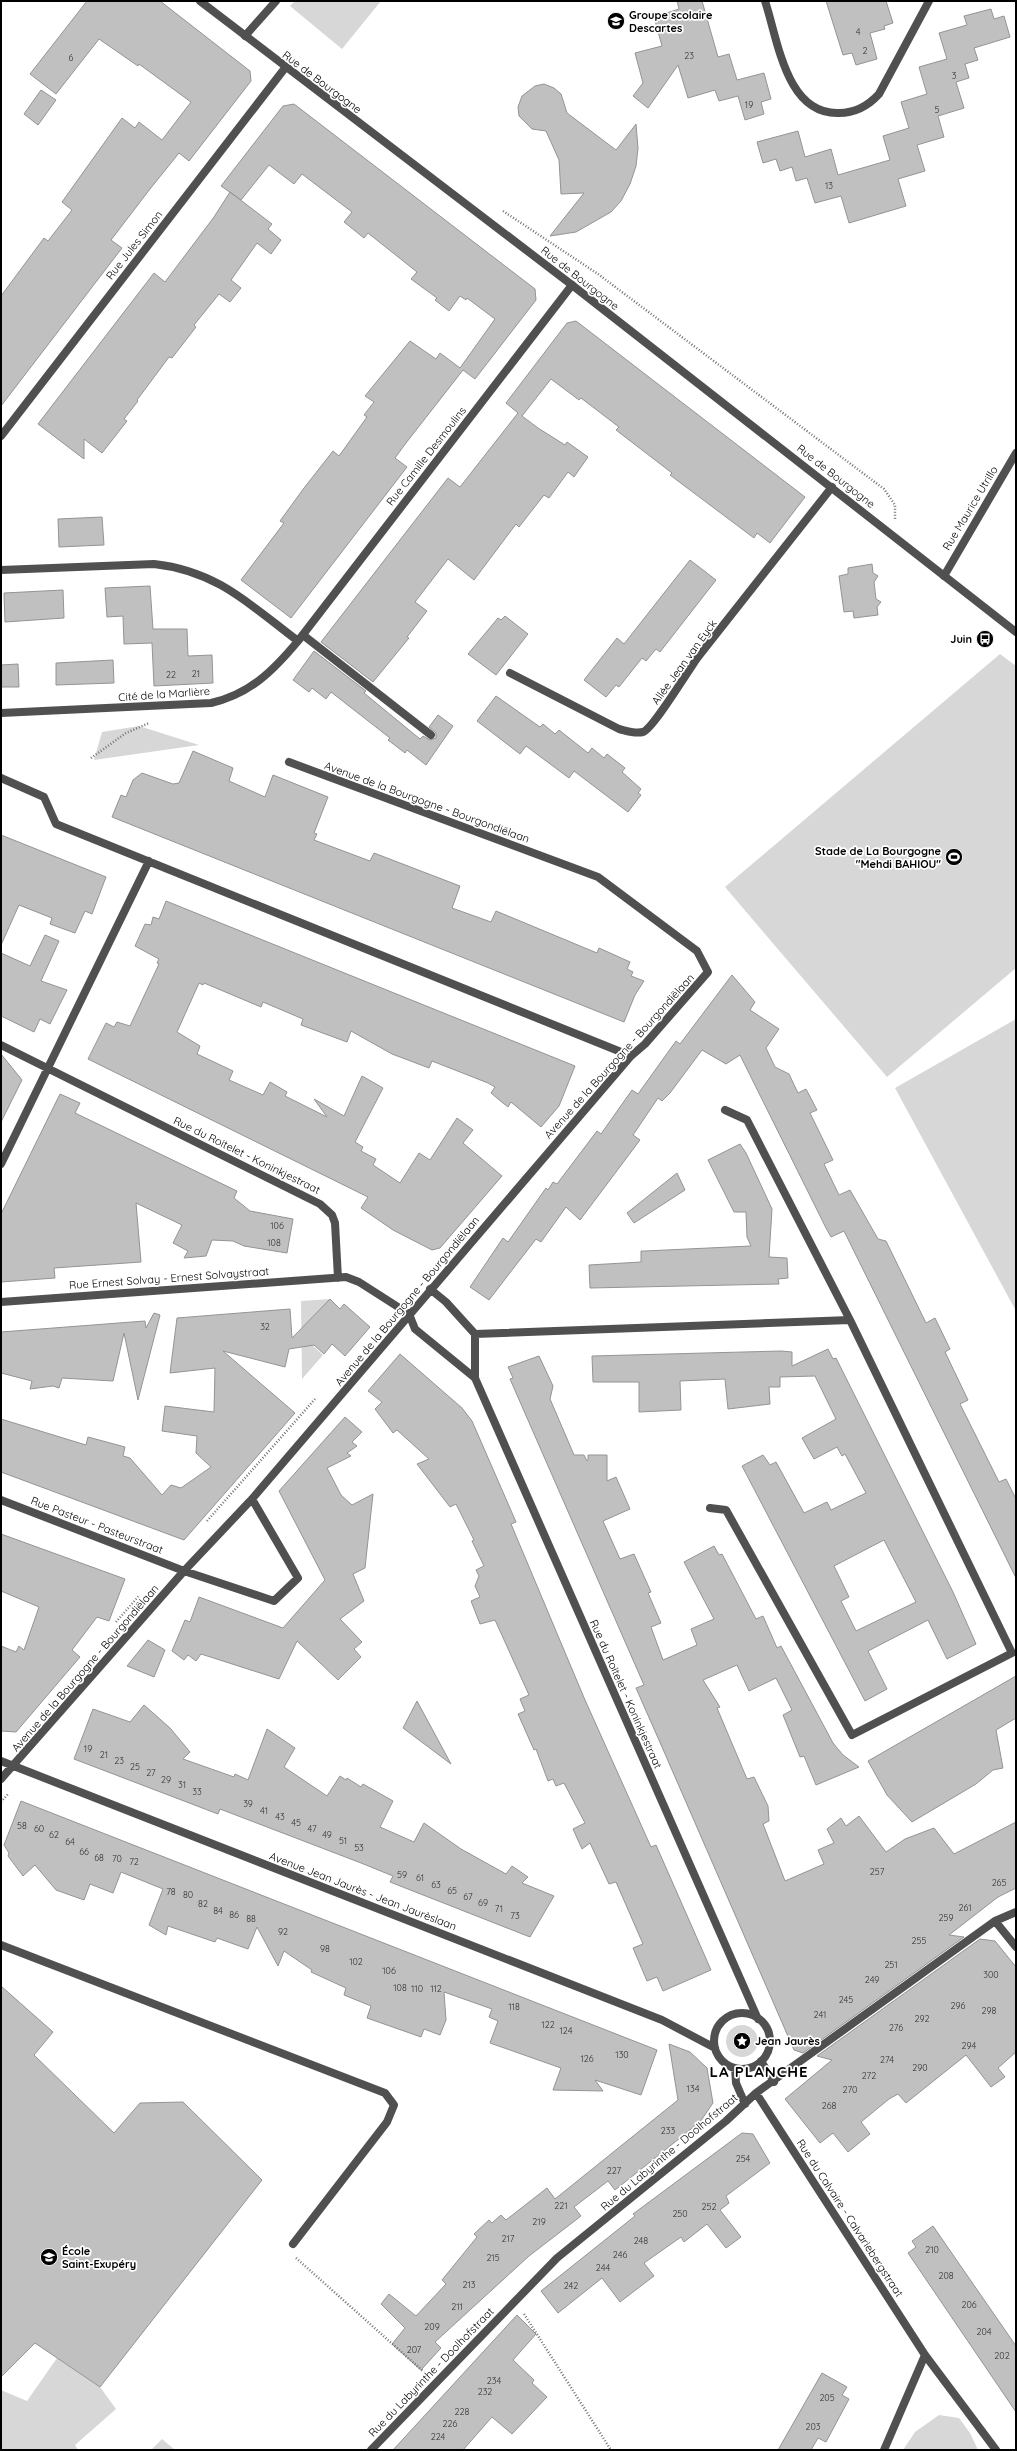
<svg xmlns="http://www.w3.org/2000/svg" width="1017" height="2451" viewBox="0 0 1017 2451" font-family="Quicksand,sans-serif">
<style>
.green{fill:#d7d7d7}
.building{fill:#c0c0c0;stroke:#949494;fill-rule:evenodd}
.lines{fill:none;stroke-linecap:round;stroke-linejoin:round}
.path{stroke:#727272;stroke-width:2.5;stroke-dasharray:1 2;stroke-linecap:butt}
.service{stroke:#505050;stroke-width:8}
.minor{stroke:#505050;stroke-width:8}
.tertiary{stroke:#505050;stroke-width:8}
.labels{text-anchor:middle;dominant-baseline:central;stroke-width:3.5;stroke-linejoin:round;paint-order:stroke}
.number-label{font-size:9px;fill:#303030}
.poi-label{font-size:11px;font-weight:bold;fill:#000;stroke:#fff;text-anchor:start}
.street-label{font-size:11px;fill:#000;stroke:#fff}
.district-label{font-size:15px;font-weight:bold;letter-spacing:1px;fill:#000;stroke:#fff}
</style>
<rect width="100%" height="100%" fill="#fff"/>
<!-- green -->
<path class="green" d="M295 1H381L342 49 290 6Z
M1000 654 1016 666V968L887 1077 725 887Z
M139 726 199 745 94 760 102 732Z
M1016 1019V1311L895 1088Z
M330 1299 309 1342 323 1355 302 1379 301 1301Z
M726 2041a16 16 0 1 1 32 0a16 16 0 1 1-32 0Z
M57 2358 100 2387 116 2409 75 2445 78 2450H1V2390L27 2401Z
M939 2415 959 2418 970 2433 978 2450H903L915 2432Z
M162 2439 175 2450H151Z"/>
<!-- building -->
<path class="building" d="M87 1H160L250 71 251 81 189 161 179 153 150 189 111 240 122 248 1 406V296L44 238 48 241 72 210 62 202 122 118 135 128 139 122 162 140 191 102 139 64 138 66 99 39 56 94 30 74Z
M677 1H702L718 57 729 54 737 80 764 73 771 99 761 102 764 114 745 120 738 96 719 101 715 90 688 98 678 65 648 108 633 96 643 83 635 53 662 46 654 17 679 9Z
M826 1H886L893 23 884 26 885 29 870 33 877 59 856 65 852 53 843 55Z
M991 9 994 19 1004 16 1010 37 974 48 978 60 965 64 969 78 956 82 964 108 938 116 944 137 917 145 925 171 898 179 906 206 849 223 841 196 815 203 807 178 796 181 792 167 780 171 776 159 763 163 757 142 798 131 805 157 831 149 838 175 890 160 883 136 909 128 901 102 927 94 919 67 947 59 939 33 967 25 964 16Z
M544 84 554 88 561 94 567 113 616 150 636 124 638 148 636 166 630 184 621 201 611 212 576 232 550 236 584 193 561 194 559 160 546 131 532 129 519 116 518 107 522 96 535 86Z
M41 90 56 100 38 125 24 114Z
M294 104 535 289 536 300 475 379 463 370 406 443 395 458 407 467 291 618 241 580 284 523 280 521 304 488 333 451 339 456 367 417 364 415 374 402 365 396 410 341 436 359 440 353 460 368 495 319 467 298 466 300 460 296 449 311 435 300 437 298 411 279 417 272 368 233 364 238 344 222 352 212 302 174 294 184 269 165 241 200 221 186 283 106Z
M230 192 272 224 268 229 281 240 271 254 257 243 231 280 241 288 230 302 219 294 194 325 196 327 172 358 169 357 137 400 138 401 124 419 127 421 102 453 84 439V459L38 424 154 273 165 282 214 217Z
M576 321 805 497 770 543 757 533 754 538 670 475 672 473 616 430 619 427 581 398 579 400 551 379 522 416 538 428 565 445 567 442 588 457 574 477 568 472 549 498 544 495 519 527 516 524 474 580 448 559 415 602 427 611 407 637 409 638 373 682 321 642 448 478 460 487 518 413 506 403 567 323Z
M102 517 104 545 59 547 58 519Z
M690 560 716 580 660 652 656 649 646 661 642 658 619 687 616 685 606 697 584 680 617 638 624 644Z
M872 564 873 573 878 576 874 582 876 599 881 602 877 607 878 615 854 618 853 611 844 612 839 576 848 574V568Z
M150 586 153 629H187L188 656 212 655 213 683 154 686 152 643 124 644 123 616 107 617 105 588Z
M63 590 64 618 5 622 4 593Z
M505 616 528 634 496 675 468 654 498 618 501 620Z
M314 651 366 691 364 693 420 739 423 736 430 740 436 738V733L429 727 438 715 453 726 426 765 407 750 405 753 388 740 390 738 331 692 326 699 312 688 309 692 293 680Z
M113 660 114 683 56 685V663Z
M18 664 19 687H1V665Z
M496 696 540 727 543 724 555 734 559 730 588 753 592 748 604 758 607 754 625 768 622 772 641 789 638 793 641 795 628 812 574 771 569 778 526 746 520 754 477 721Z
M193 751 233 768 229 781 265 797 273 775 328 797 314 833 317 834 314 840 370 861 374 853 460 886 452 908 491 922 496 911 597 953 599 948 630 962 627 969 633 972 631 976 644 981 635 995 624 1022 112 817 121 795 126 797 133 780 142 773 173 784 179 783Z
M1 835 106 877 92 914 85 911 75 933 50 924 52 918 19 905 1 945Z
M166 901 575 1066 559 1106 541 1127 511 1102 508 1107 498 1099 491 1093 495 1087 488 1083 432 1061 429 1068 392 1054 351 1031 347 1042 301 1025 303 1019 263 1002 261 1007 204 983 203 985 199 983 177 1032 200 1046 197 1054 233 1071 229 1080 263 1095 270 1082 287 1092 285 1096 327 1117 314 1099 344 1116 362 1076 383 1088 355 1142 363 1147 361 1151 376 1159 373 1165 400 1183 419 1153 430 1160 457 1118 473 1130 463 1143 502 1176 440 1248 432 1250 393 1230 361 1208 368 1197 88 1059 106 1023 114 1027 117 1022 130 1026 159 964 157 963 159 959 135 946 145 924 151 925 153 917 159 919Z
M45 935 59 941 41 981 67 990 50 1024 40 1019 34 1032 1 1016V953L30 966Z
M732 975 755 1002 750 1010 779 1029 766 1048 775 1067 789 1074 798 1093 806 1089 817 1110 810 1113 833 1160 824 1164 839 1195 850 1190 878 1239 886 1241 926 1323 935 1318 950 1349 945 1352 968 1400 960 1404 999 1482 1006 1479 1016 1499V1578L844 1231 831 1237 826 1228 740 1055 726 1064 702 1050 670 1093 662 1101 658 1098 633 1135 640 1140 580 1220 566 1207 541 1242 536 1239 489 1300 470 1287 503 1238 508 1242 546 1188 548 1190 553 1182 557 1184 597 1131 601 1134 632 1090 638 1094 676 1041 680 1044Z
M1 1054 22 1080 1 1122Z
M60 1094 80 1103 75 1113 237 1191 234 1198 250 1211 293 1219 287 1253 244 1246 233 1241 212 1240 206 1256 184 1258 188 1251 173 1243 182 1225 136 1203 141 1262 54 1268 55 1278 1 1282V1214Z
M740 1144 746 1153 772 1209 769 1257 787 1258 788 1278 778 1279 779 1284 590 1288 589 1265 641 1262V1251H645L751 1246 747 1237 746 1212H734L708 1160Z
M677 1173 685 1190 634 1223 627 1213Z
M330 1299 340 1309 344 1304 370 1327 345 1356 332 1344 324 1354 314 1345 289 1349 285 1367 223 1351 295 1413 184 1540 1 1472V1419L86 1445 88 1437 125 1447 123 1456 130 1458 162 1495 171 1485 181 1488 211 1467 196 1453 197 1436 162 1431 165 1406 214 1412 215 1368 170 1373 177 1318 290 1309 292 1338Z
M154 1313 160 1315 138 1400 124 1333 113 1381 62 1378 59 1388 53 1386 30 1389 32 1381 1 1373V1332L145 1321 146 1328Z
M828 1349 833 1359 836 1358 953 1592 976 1644 947 1659 928 1620 868 1651 887 1689 865 1701 742 1466 763 1455 770 1465 776 1462 804 1513 827 1502 831 1510 866 1493 845 1454 842 1456 837 1447 814 1459 802 1438 836 1419 815 1376 780 1377V1387H769L770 1404 728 1409 725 1379 680 1381 681 1410 639 1412V1382H593L592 1356 781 1351 792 1352V1366ZM884 1540 916 1602 856 1631 841 1601 849 1597 834 1566Z
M400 1354 462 1408 472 1421 516 1522 511 1524 585 1700 651 1847 656 1845 711 1970 663 1991 657 1977 647 1981 633 1948 643 1944 616 1882 609 1884 590 1843 582 1849 573 1829 585 1823 564 1783 556 1786 553 1779 548 1781 536 1749 534 1750 518 1714 525 1711 520 1699 529 1695 495 1620 480 1624 471 1601 480 1597 475 1586 479 1576 476 1570 484 1566 472 1541 474 1540 456 1504 450 1507 417 1464 429 1459 397 1430 393 1433 375 1409 382 1402 368 1391Z
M539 1356 553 1386 550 1399 574 1455H584L587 1461 588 1460V1455H607V1481L616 1477 630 1509 603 1521 620 1559 634 1554 651 1592 648 1593 661 1623 651 1627 663 1660 697 1645 691 1629 714 1619 684 1562 714 1546 719 1555 722 1554 756 1619 763 1616 777 1648 781 1646 833 1743 843 1755 859 1767 816 1785 804 1756 800 1757 783 1715 792 1710 776 1678 749 1691 737 1665 703 1680 720 1707 717 1708 747 1779 754 1777 768 1806 769 1821 763 1824 785 1881 824 1864 818 1850 834 1843 827 1829 841 1818 846 1826 859 1816 886 1852 905 1839 934 1828 954 1854 1016 1822V1888L998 1897 949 1935 964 1937 803 2053 794 2050 662 1747 636 1688 644 1685 510 1379 513 1378 508 1367Z
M345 1417 362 1432 352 1442 357 1446 347 1453 351 1456 327 1468 341 1495 352 1505 373 1494 365 1568 353 1574 364 1601 340 1619 362 1642 354 1649 361 1657 338 1680 297 1641 279 1679 201 1654 196 1661 188 1655 184 1660 172 1651 185 1620 190 1622 199 1597 283 1628 325 1580 279 1491Z
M1 1534 125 1579 109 1621 97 1617 72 1650 80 1657 16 1732 1 1731V1646L16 1652 19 1646 24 1650 39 1607 1 1591Z
M148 1640 165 1650 154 1677 127 1666Z
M1016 1676V1718L996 1730 1003 1768 993 1770 976 1784 912 1822 887 1795 868 1761Z
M417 1701 451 1764 403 1728Z
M144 1705 170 1728 190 1752 183 1759 234 1777 235 1774 248 1780 267 1729 295 1748 284 1767 327 1796 340 1776 346 1780 347 1778 361 1787 363 1784 393 1801 380 1827 414 1842 424 1823 461 1849 506 1874 512 1866 528 1877 522 1883 554 1896 530 1937 390 1882 393 1876 361 1863 220 1809 218 1814 74 1759 93 1709 130 1722Z
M21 1801 657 2050 641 2095 595 2080 603 2091 553 2090 561 2068 490 2043 498 2021 489 2017 492 2009 444 1992 446 2020 440 2035 424 2029 421 2037 367 2018 371 2006 344 1995 346 1988 311 1972 312 1970 284 1951 278 1966 257 1927 248 1949 217 1938 215 1942 168 1926 166 1935 149 1925 163 1889 121 1872 113 1893 90 1884 84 1900 56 1890 35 1865 23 1876 8 1856 9 1853 4 1845Z
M980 1939 995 1941 1016 1967V2052L998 2068 1005 2077 991 2087 966 2055 906 2103 898 2094 889 2099 861 2122 870 2134 848 2152 833 2133 820 2143 785 2099 832 2060 817 2056Z
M1 1986 53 2032 34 2055 114 2133 140 2103 183 2102 262 2180 100 2387 35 2343 1 2377Z
M669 2044 690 2052 707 2068 713 2103 700 2122 615 2190 608 2181 574 2207 581 2216 529 2256 435 2342 441 2348 421 2370 392 2344 405 2328 381 2304 389 2294 416 2316 446 2284 442 2280 477 2237 474 2234 489 2220 492 2223 501 2215 506 2220 547 2188 555 2199 678 2100Z
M742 2133 753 2134 770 2163 726 2196 729 2203 720 2210 741 2237 726 2248 707 2224 684 2242 681 2237 644 2263 654 2276 620 2302 602 2278 558 2313 541 2291 635 2216 633 2214Z
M933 2226 1016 2346V2412L908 2253 916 2247 912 2241Z
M517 2315 536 2334 513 2360 534 2380 532 2383 547 2397 512 2434 492 2417 463 2450H393Z
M822 2373 847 2387 842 2395 849 2399 826 2442 818 2438 811 2450H778Z"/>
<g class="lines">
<!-- path -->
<path class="path" d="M503 211 598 274 884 489 895 505V519
M91 758 126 733 149 723
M207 1521 315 1399
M116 1622 139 1596
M1 1802 9 1793
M296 2258 425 2373
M524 2314 611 2450"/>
<!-- service -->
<path class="service" d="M245 36 276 1
M303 635 431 735
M1 1945 385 2093 394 2105 387 2122 293 2244"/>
<!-- minor -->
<path class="minor" d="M765 1C778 40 786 115 839 113 856 113 868 106 879 94L929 1
M1 436 285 68
M1 570 154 564C217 571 249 604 298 641
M944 576 1016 453
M510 673 619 729C627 731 635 734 643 732 653 729 689 669 698 657L832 487
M1 713 211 703C250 694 273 671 298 641L572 285
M1 778 44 797 56 824 631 1056
M1 1045 320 1204 332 1215 335 1223 338 1278
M725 1110 747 1120 850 1320
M1 1164 149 861
M430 1289 446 1302 475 1334V1378L758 2019
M1 1302 346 1277 359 1282 409 1314 415 1329 475 1378
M475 1334 850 1320 1012 1653 852 1735 726 1510 710 1508
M1 1500 184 1571 274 1601 298 1578 252 1499
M1 1761 662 2020 715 2048
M1 1779 184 1571 252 1499 631 1056 645 1044 708 972 697 951 598 877 289 762
M995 1921 1016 1947
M714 2041a28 28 0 1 1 56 0a28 28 0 1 1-56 0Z
M761 2061 774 2082
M735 2068 736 2083 745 2104
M756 2093 925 2355 996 2450
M371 2450 557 2258 726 2121 756 2093 995 1921 1016 1912
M884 2450 925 2355"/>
<!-- tertiary -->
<path class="tertiary" d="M200 1 572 285 1016 632"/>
</g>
<!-- icons -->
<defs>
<symbol id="school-disc" viewBox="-11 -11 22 22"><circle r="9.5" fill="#000" stroke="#fff"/><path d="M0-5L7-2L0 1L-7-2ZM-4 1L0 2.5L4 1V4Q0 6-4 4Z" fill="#fff"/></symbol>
<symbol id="bus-disc" viewBox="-11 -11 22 22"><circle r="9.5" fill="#000" stroke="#fff"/><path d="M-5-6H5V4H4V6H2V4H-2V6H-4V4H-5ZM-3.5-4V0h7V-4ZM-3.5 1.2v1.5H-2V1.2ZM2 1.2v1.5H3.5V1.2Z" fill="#fff"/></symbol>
<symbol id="stadium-disc" viewBox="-11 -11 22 22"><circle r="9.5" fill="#000" stroke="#fff"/><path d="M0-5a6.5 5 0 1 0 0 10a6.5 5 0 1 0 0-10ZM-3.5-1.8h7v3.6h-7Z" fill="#fff"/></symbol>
<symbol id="sight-disc" viewBox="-11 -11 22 22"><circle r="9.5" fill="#000" stroke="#fff"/><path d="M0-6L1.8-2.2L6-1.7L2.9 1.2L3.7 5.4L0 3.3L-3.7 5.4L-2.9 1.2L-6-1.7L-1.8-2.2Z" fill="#fff"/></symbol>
</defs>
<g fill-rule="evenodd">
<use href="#school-disc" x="606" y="11" width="20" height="20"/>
<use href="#bus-disc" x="975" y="629" width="20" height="20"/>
<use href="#stadium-disc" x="944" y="847" width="20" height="20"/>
<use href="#sight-disc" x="732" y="2031" width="20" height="20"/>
<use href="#school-disc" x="39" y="2247" width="20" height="20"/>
</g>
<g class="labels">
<!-- number labels -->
<g class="number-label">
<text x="858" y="31">4</text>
<text x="865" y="50">2</text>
<text x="689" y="55">23</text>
<text x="71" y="57">6</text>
<text x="954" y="75">3</text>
<text x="749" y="104">19</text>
<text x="937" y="109">5</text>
<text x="829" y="185">13</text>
<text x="196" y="673">21</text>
<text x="171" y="674">22</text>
<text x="277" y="1225">106</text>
<text x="274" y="1242">108</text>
<text x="265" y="1326">32</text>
<text x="88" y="1748">19</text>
<text x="104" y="1754">21</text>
<text x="119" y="1760">23</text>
<text x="135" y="1766">25</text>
<text x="151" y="1772">27</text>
<text x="166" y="1779">29</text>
<text x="182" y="1784">31</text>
<text x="197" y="1791">33</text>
<text x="248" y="1803">39</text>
<text x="264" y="1810">41</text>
<text x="280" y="1816">43</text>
<text x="296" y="1822">45</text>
<text x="22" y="1825">58</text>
<text x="39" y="1828">60</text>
<text x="312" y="1828">47</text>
<text x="54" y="1834">62</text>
<text x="327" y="1834">49</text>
<text x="343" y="1840">51</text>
<text x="70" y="1841">64</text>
<text x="359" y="1847">53</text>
<text x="84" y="1851">66</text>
<text x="99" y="1857">68</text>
<text x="117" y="1858">70</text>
<text x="134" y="1861">72</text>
<text x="877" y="1871">257</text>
<text x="402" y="1874">59</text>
<text x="420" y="1877">61</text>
<text x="999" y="1882">265</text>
<text x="436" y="1884">63</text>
<text x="452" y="1890">65</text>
<text x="171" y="1891">78</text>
<text x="188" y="1894">80</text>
<text x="468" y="1896">67</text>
<text x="483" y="1902">69</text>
<text x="203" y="1903">82</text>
<text x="965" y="1907">261</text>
<text x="499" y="1908">71</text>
<text x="218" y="1910">84</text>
<text x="234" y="1914">86</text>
<text x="515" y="1915">73</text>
<text x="946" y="1917">259</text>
<text x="251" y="1918">88</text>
<text x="283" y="1931">92</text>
<text x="919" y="1940">255</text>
<text x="325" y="1948">98</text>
<text x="356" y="1961">102</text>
<text x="891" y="1964">251</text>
<text x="389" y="1970">106</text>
<text x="991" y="1974">300</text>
<text x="872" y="1979">249</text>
<text x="400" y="1987">108</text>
<text x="417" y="1988">110</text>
<text x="436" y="1988">112</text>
<text x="846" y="1999">245</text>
<text x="958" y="2005">296</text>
<text x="514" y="2006">118</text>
<text x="989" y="2010">298</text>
<text x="820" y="2014">241</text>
<text x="922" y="2018">292</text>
<text x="548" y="2024">122</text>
<text x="896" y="2027">276</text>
<text x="566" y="2030">124</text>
<text x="969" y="2045">294</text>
<text x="622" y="2054">130</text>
<text x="587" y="2058">126</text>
<text x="887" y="2059">274</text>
<text x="920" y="2067">290</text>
<text x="869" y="2075">272</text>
<text x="693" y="2088">134</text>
<text x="850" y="2089">270</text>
<text x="829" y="2105">268</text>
<text x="668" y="2130">233</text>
<text x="743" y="2158">254</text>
<text x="614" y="2170">227</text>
<text x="561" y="2205">221</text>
<text x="709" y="2206">252</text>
<text x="680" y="2213">250</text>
<text x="539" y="2221">219</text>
<text x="508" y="2238">217</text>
<text x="641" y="2240">248</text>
<text x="932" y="2249">210</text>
<text x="620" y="2254">246</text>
<text x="493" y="2257">215</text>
<text x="603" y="2267">244</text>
<text x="946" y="2275">208</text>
<text x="469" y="2284">213</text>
<text x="571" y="2285">242</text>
<text x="969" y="2304">206</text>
<text x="457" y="2306">211</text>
<text x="432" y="2326">209</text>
<text x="984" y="2331">204</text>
<text x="414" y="2349">207</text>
<text x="1002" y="2355">202</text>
<text x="494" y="2380">234</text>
<text x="485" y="2391">232</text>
<text x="827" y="2397">205</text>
<text x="462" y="2411">228</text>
<text x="450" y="2423">226</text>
<text x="813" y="2426">203</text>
<text x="438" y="2436">224</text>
</g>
<!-- poi labels -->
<g class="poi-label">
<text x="629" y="15">Groupe scolaire<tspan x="629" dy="13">Descartes</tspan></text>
<text x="972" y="639" text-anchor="end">Juin</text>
<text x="941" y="851" text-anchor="end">Stade de La Bourgogne<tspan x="941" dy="13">"Mehdi BAHIOU"</tspan></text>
<text x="755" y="2041">Jean Jaurès</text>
<text x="62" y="2251">École<tspan x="62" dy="13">Saint-Exupéry</tspan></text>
</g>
<!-- street labels -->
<g class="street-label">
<text transform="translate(322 82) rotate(37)">Rue de Bourgogne</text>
<text transform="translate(134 245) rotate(-52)">Rue Jules Simon</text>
<text transform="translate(580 278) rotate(38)">Rue de Bourgogne</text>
<text transform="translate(426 456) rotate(-52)">Rue Camille Desmoulins</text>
<text transform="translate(836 476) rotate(38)">Rue de Bourgogne</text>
<text transform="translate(970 508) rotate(-59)">Rue Maurice Utrillo</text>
<text transform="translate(684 662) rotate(-54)">Allée Jean van Eyck</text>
<text transform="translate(164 694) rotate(-4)">Cité de la Marlière</text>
<text transform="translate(427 802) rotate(20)">Avenue de la Bourgogne - Bourgondiëlaan</text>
<text transform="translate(619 1056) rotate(-48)">Avenue de la Bourgogne - Bourgondiëlaan</text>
<text transform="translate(247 1155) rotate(26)">Rue du Roitelet - Koninkjestraat</text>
<text transform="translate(169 1278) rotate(-4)">Rue Ernest Solvay - Ernest Solvaystraat</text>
<text transform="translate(407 1301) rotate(-50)">Avenue de la Bourgogne - Bourgondiëlaan</text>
<text transform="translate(97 1525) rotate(21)">Rue Pasteur - Pasteurstraat</text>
<text transform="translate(85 1668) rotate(-49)">Avenue de la Bourgogne - Bourgondiëlaan</text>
<text transform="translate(626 1694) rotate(66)">Rue du Roitelet - Koninkjestraat</text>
<text transform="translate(363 1891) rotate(21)">Avenue Jean Jaurès - Jean Jaurèslaan</text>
<text transform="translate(669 2152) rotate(-40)">Rue du Labyrinthe - Doolhofstraat</text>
<text transform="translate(850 2218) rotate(57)">Rue du Calvaire - Calvariebergstraat</text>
<text transform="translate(431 2372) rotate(-46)">Rue du Labyrinthe - Doolhofstraat</text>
</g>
<!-- district labels -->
<g class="district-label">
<text x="759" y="2071">LA PLANCHE</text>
</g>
</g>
<!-- border -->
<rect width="1017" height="2451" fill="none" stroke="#000000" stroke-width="4"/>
</svg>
